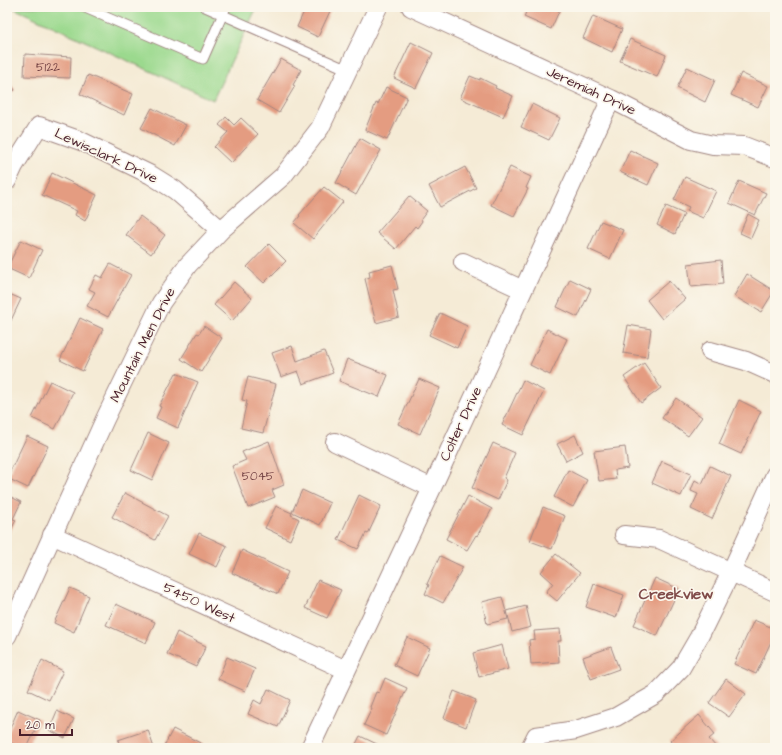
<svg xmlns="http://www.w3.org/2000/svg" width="782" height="755" viewBox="0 0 782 755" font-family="'Architects Daughter',sans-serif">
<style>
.green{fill:#9bd98e;stroke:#727c5c}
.building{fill:#e49c81}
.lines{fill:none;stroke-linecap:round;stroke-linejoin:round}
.lane-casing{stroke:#a08580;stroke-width:11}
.street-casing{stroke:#a08580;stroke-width:20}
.lane{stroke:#fff;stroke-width:9}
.street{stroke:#fff;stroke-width:18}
.labels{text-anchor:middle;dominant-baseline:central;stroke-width:3.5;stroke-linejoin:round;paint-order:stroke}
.number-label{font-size:12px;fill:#703e40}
.street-label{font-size:14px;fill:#4a1f2b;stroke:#fbf7ec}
.neighbourhood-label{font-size:15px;font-weight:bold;fill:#804b49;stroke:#fbf7ec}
</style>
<rect width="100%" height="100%" fill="#fbf7ec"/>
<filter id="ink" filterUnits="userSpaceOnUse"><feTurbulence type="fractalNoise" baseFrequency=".025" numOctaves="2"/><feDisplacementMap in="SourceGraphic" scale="8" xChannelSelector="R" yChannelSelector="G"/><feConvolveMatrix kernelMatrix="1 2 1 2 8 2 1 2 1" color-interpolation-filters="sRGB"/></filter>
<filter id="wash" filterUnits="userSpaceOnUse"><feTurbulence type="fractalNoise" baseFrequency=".012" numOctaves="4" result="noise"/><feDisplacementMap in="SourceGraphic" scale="16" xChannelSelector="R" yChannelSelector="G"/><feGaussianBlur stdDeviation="0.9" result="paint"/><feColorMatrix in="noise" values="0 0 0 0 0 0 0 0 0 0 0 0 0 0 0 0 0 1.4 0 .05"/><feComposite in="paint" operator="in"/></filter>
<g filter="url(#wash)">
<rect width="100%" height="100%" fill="#f5ebd6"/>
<!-- green -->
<path class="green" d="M11 7H257L213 100Z"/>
<g id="blocks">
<!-- building -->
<path class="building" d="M306 7H330L331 9 318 37 297 27Z
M528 7H556L560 9 551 29 524 17Z
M593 16 622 29 612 52 583 38Z
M630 39 666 55 657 77 620 61Z
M411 42 433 53 416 88 394 78Z
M25 54 71 57 70 78 24 76Z
M281 59 301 70 293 85 295 86 279 113 257 100Z
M687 67 715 80 705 102 677 88Z
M741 73 768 86 758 107 731 95Z
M88 75 133 94 124 115 80 94Z
M470 76 480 80V78L496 86 495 88 513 96 503 117 460 98Z
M7 79 15 90 7 96Z
M386 87 407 97 387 140 365 130 376 103 378 104Z
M532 104 560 118 549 140 521 127Z
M152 108 186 125 175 146 141 128Z
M226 117 234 125 241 118 258 134 231 163 214 147 228 132 219 125Z
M360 138 381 150 356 195 336 183Z
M630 150 658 163 648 185 620 172Z
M465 167 476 188 440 207 429 186Z
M510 167 531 177 526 188 528 189 514 216 491 205Z
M52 173 97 195 85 221 75 215 77 211 42 195Z
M685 177 716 191 703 218 687 211 689 207 674 200Z
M739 181 766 193 755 215 729 203Z
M324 187 343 202 313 239 294 223 300 216 299 215Z
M409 196 427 211 421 219 422 221 417 228 415 226 396 249 377 233Z
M666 206 684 214 675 234 657 225Z
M748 214 759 220 751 238 740 233Z
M140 216 165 235 151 254 126 235Z
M601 221 623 230 610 259 588 249Z
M21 240 42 250 29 278 7 268Z
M269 244 286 261 264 283 247 267Z
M721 260 723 284 691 287 688 264Z
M110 264 131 275 108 317 87 306 95 292 89 289 96 275 102 278Z
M392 265 398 289 393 290 399 317 376 323 365 279 370 277 369 271Z
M747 274 774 291 761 312 734 296Z
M570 279 591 289 578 317 557 307Z
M669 281 685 299 662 319 647 300Z
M234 282 252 298 232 321 214 305Z
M7 293 21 299 7 329Z
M440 313 467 326 457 348 429 335Z
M80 318 103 329 83 371 60 360Z
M628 325 651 329 647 357 623 353Z
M204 326 222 338 201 372 181 359 197 333 199 334Z
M547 329 567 339 550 375 530 365Z
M292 346 297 361 324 351 333 373 303 384 298 371 281 377 272 353Z
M347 359 388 375 379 397 339 381Z
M644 363 661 388 641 403 624 377Z
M176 373 198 382 178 428 156 418 161 407 159 406Z
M248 377 276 384 263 433 241 428 247 401 242 400Z
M419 379 440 388 420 434 398 424Z
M523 380 544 391 523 435 502 425Z
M50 381 73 392 55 429 32 418Z
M676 398 702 417 688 436 662 418Z
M739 400 761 411 741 454 719 444Z
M148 433 169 443 152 480 131 470Z
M575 435 583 452 566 461 557 444Z
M27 436 48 446 28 488 7 478Z
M269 441 284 485 272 490 275 497 248 508 232 466 246 460 242 452Z
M493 443 515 453 504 478 507 480 498 500 472 488Z
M625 447 628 468 615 470 616 479 599 481 594 451Z
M662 461 691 474 681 496 652 483Z
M710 466 731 476 712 519 691 509 698 494 691 491 695 480 702 484Z
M568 470 587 480 573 507 554 497Z
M302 490 330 503 320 525 292 512Z
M125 493 168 516 155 540 112 517Z
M7 495 21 502 13 519 16 520 7 538Z
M359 495 381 506 368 534 366 533 358 549 338 540Z
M468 496 492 509 477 536 476 535 467 550 446 539Z
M276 506 292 513 291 515 299 519 290 540 265 528Z
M543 507 565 516 552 549 530 541Z
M199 533 227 546 217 567 189 554Z
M242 550 288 572 278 594 232 573Z
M556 554 580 573 557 601 546 592 553 583 541 572Z
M440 556 463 567 443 603 425 594 429 585 427 584Z
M655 578 679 589 657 636 634 625Z
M318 580 341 590 327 618 305 608Z
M594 584 624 595 616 618 586 607Z
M70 588 89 596 74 632 54 623Z
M502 597 508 619 487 624 482 602Z
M116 604 155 622 146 643 106 625Z
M526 606 531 627 512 632 507 611Z
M754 620 775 629V633L756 674 734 664Z
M560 629 561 641H558L559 662 531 664 529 640 535 639 534 631Z
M177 632 206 646 196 667 167 654Z
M407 637 430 648 417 676 394 665Z
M502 645 508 669 479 677 473 653Z
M611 647 619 669 591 679 583 657Z
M227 657 255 669 245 691 218 679Z
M42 660 63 671 49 700 28 690Z
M385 678 407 688 386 735 364 725 372 708 370 707 376 692 379 693Z
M726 679 746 694 729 717 709 703Z
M268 689 290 700 278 727 248 714 254 700 261 704Z
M454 691 476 700 466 727 444 718Z
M18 710 40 720 27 748H22L7 741V735Z
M57 711 74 719 65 738 49 730Z
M699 715 715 734 709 739 717 748H676L670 741Z
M173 729 210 748H163Z
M148 730 154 748H120L118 740Z
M360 736 381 746 380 748H354Z"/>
</g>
</g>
<g filter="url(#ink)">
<use href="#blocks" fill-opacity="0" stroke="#a08580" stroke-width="1"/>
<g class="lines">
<defs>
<path id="lane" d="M83 7 203 59 226 7
M205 7 348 70"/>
<path id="street" d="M411 7 611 99 691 140 713 145 744 146 775 158
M7 181 14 166 39 126 81 141 151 175 175 190 221 230
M463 262 523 290
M710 351 746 361 775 374
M335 442 432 488
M52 535 346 670
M624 535 659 539 775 592
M7 636 105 419 161 303 188 265 221 230 283 176 320 128 378 7
M310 748 432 488 611 99
M530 748 536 736 576 730 616 717 656 694 681 668 699 637 731 572 775 475"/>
</defs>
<!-- lane casing -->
<use href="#lane" class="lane-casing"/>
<!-- street casing -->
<use href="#street" class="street-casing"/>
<!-- lane -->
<use href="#lane" class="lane"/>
<!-- street -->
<use href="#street" class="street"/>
</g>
</g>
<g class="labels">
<!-- number labels -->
<g class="number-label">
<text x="48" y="67">5122</text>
<text x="258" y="476">5045</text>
</g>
<!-- street labels -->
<g class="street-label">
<text transform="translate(591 91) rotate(25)">Jeremiah Drive</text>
<text transform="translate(106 156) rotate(25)">Lewisclark Drive</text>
<text transform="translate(143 345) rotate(-63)">Mountain Men Drive</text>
<text transform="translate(461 424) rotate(-65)">Colter Drive</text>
<text transform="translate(199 603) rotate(25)">5450 West</text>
</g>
<!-- neighbourhood labels -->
<g class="neighbourhood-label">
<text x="676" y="594">Creekview</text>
</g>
</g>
<!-- margin -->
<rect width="782" height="755" fill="none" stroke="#fbf7ec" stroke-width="24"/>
<!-- scale -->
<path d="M20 729v6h52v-6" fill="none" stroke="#4a1f2b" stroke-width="2"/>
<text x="26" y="729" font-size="12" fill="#4a1f2b" stroke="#fbf7ec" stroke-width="3" paint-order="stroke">20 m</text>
</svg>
